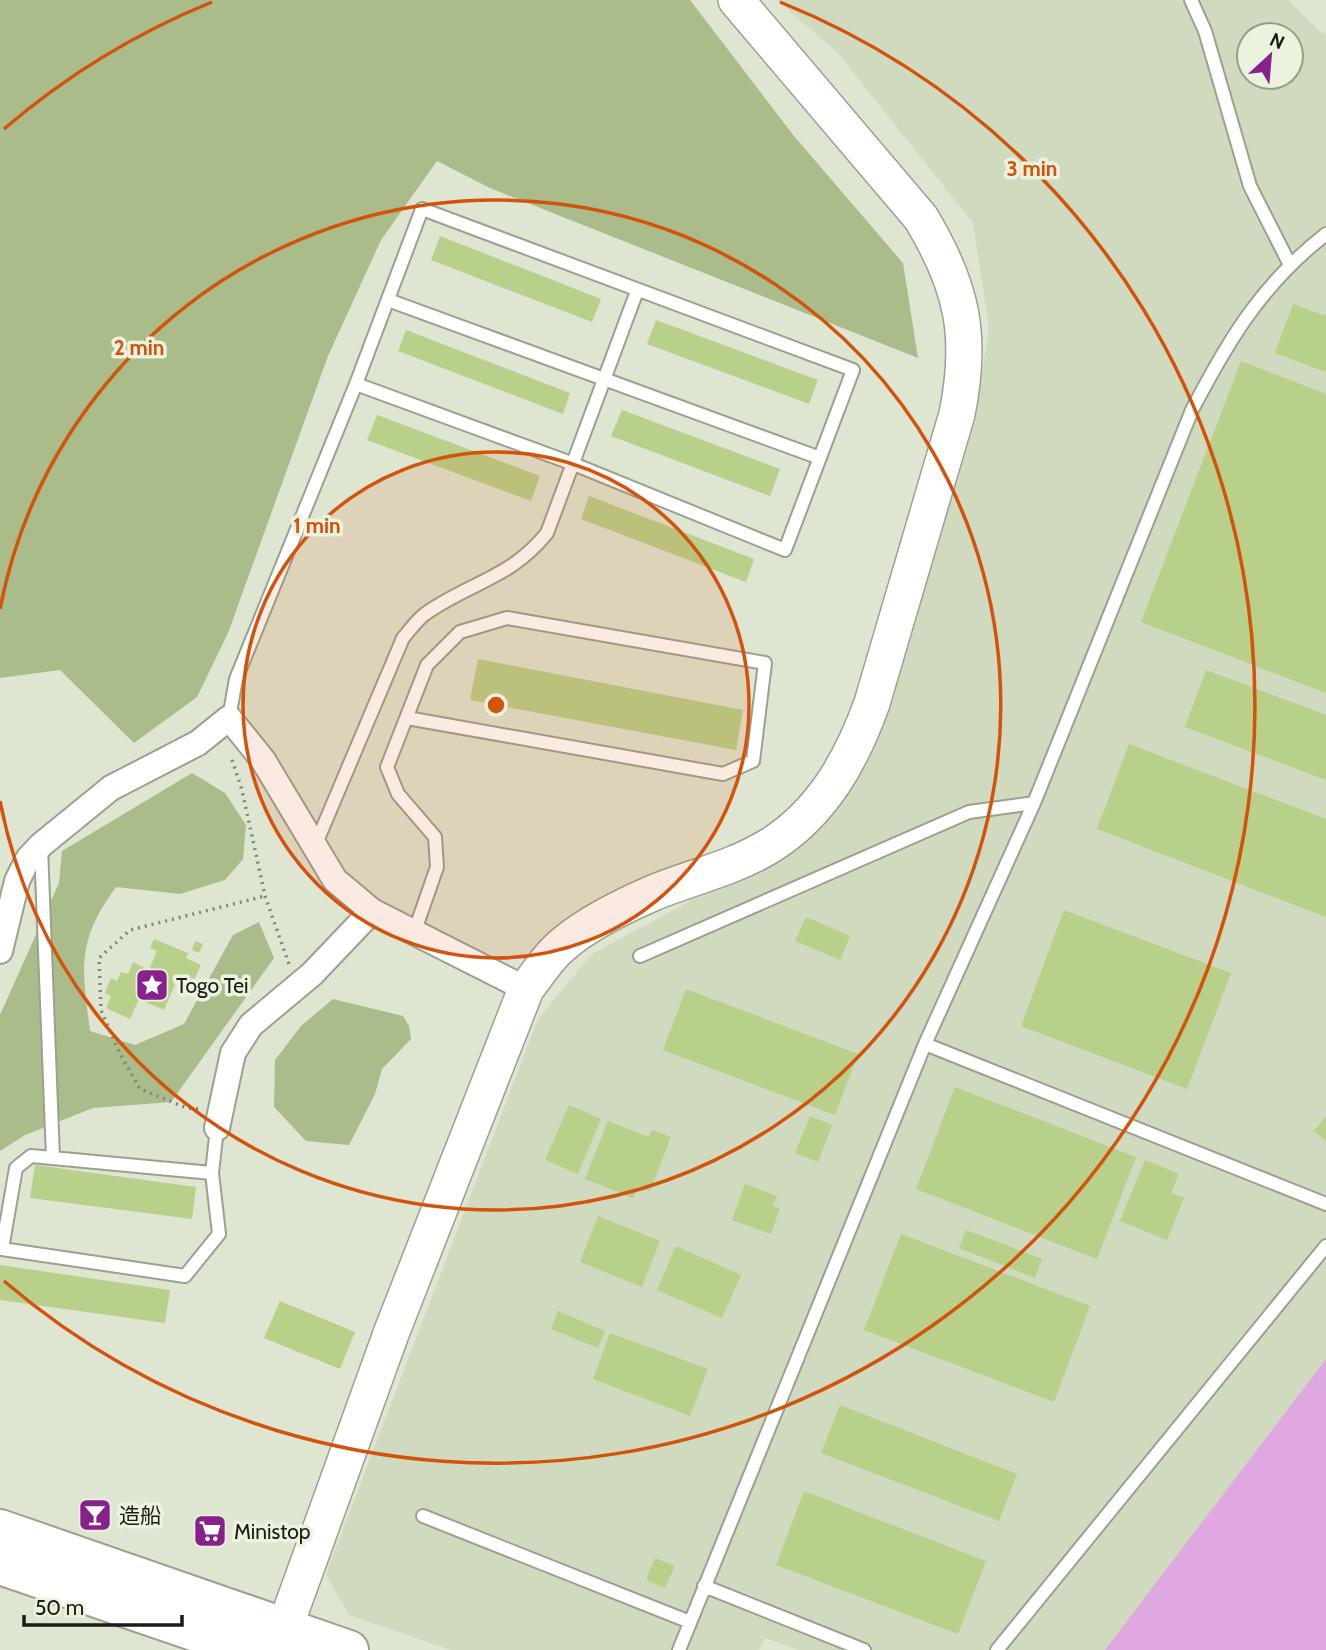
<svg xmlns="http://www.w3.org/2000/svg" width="1326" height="1650" viewBox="0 0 1326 1650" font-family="Cabin,'Noto Sans JP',sans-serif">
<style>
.built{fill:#d0dabf;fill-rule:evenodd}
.green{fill:#aabc89}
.water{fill:#e0a8e0}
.building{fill:#b8d089}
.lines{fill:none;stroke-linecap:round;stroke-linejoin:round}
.lane-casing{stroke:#9ba18f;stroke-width:16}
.street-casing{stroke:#9ba18f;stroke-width:28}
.secondary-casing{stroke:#9ba18f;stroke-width:38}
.highway-casing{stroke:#9ba18f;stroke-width:42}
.path{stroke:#818678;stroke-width:3.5;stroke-dasharray:2 5;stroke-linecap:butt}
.lane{stroke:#fff;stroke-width:12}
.street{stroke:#fff;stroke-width:24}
.secondary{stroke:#fff;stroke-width:35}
.highway{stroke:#fff;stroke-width:38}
.ring{fill:none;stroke:#d3530d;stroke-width:3.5}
.labels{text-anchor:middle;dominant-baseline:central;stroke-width:7;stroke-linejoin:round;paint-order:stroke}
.poi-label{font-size:21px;fill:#191c15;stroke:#ebf2de;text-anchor:start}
.centre{fill:#d3530d;stroke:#ebf2de;stroke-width:3.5}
.ring-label{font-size:21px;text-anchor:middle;font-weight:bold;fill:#d3530d;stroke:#ebf2de;stroke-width:7;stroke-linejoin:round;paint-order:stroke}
</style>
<rect width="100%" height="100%" fill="#dee5d1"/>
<!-- built -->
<path class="built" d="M777 0H1288L1320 31 1326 34V1369L1111 1650H799L765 1638 759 1650H451L349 1615 326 1574 538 1019 592 954 816 833 850 793 883 712 979 392 989 328 973 223 837 52ZM1249 35H1291V77H1249Z"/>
<!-- green -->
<path class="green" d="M0 0H690L794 136 903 263 918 358 490 188 437 161 381 240 328 356 228 633 197 697 134 743 60 670 0 678Z
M192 773 225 793 246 825 243 859 225 880 180 894 116 887C76 942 82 967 90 1031L135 1045 184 1024 233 935 259 922 274 958 171 1102 93 1108 25 1135 0 1151V1015L59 883 62 851Z
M333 999 403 1016 409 1026 411 1039 382 1069 375 1094 349 1145 306 1141 274 1107 275 1060 301 1026Z"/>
<!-- water -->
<path class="water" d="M1326 1359V1650H1105Z"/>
<!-- building -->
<path class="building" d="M440 236 601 299 592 322 431 260Z
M1293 304 1326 316V372L1275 353Z
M656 320 818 380 809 404 647 344Z
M406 330 570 393 563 414 398 351Z
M1241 361 1326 394V693L1141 622Z
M622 410 780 469 770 496 611 436Z
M377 415 540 476 531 501 367 440Z
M589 496 754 559 746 582 581 519Z
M478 659 743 710 736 750 470 700Z
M1206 670 1326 715V780L1185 727Z
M1129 744 1326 819V917L1097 829Z
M1064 910 1231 973 1187 1089 1021 1026Z
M806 917 850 936 840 960 795 941Z
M154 939 188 953 186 958 201 965 190 989 176 982 164 1010 139 999 130 1019 106 1008 111 996 105 993 111 978 117 981 121 972 128 974 133 962 149 970 157 951 150 948Z
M195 941 203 944 199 953 192 950Z
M686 989 858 1054 835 1115 663 1050Z
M955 1087 1136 1157 1097 1259 916 1189Z
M569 1105 601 1119 578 1174 545 1160Z
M810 1116 832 1125 818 1162 795 1153Z
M1326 1116V1141L1314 1131Z
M608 1121 649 1137 652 1130 671 1137 650 1191 638 1187 633 1198 585 1179Z
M1145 1160 1179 1174 1171 1193 1184 1198 1167 1240 1120 1221Z
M35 1165 196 1187 192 1219 30 1198Z
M745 1184 777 1196 773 1206 780 1208 771 1234 732 1220Z
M598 1216 660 1241 642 1287 580 1262Z
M966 1230 1042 1259 1035 1278 959 1248Z
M901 1234 1090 1306 1054 1402 864 1330Z
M676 1246 741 1275 722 1318 657 1290Z
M0 1265 170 1290 165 1323 0 1300Z
M280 1301 355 1332 340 1369 264 1338Z
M558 1311 605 1331 598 1348 551 1329Z
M610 1333 708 1369 690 1416 593 1379Z
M840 1405 1017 1474 999 1521 821 1453Z
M804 1491 986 1561 958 1634 776 1565Z
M655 1558 675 1566 665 1588 646 1580Z"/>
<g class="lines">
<defs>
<path id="lane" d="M1191 0 1205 31 1250 186 1289 263
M388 300 820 458
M229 718 236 679 356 384 422 209 853 370 785 550 571 463 356 384
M407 718 723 774 753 761 765 663 507 618 460 632 427 665 387 767 398 794 435 837 437 867 414 933
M315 846 403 638C410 630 417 620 425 614 470 582 510 579 547 533L637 291
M41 847 53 1158
M640 956 969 812 1034 803
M925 1044 1326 1204
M212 1173 31 1156 16 1168 2 1249 185 1276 219 1234 212 1173 217 1128
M423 1516 690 1622
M704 1586 864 1650
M679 1650 925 1044 1034 803 1192 410C1229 339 1262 284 1326 234
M997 1650 1326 1246"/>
<path id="street" d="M0 951 17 881 28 859 41 845 111 788 198 743 229 718 263 760 335 880 372 911 526 989
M217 1128 233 1053 251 1025 312 974 372 911"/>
<path id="secondary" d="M273 1650 285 1627 392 1331 526 989C536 976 545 962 556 951 579 928 623 906 653 893 692 877 734 868 771 845 823 812 852 759 872 703L957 414C973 335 962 286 921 218L736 0"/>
<path id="highway" d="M0 1529 349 1650
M0 1565 249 1650"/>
</defs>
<!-- lane casing -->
<use href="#lane" class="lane-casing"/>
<!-- street casing -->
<use href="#street" class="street-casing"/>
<!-- secondary casing -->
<use href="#secondary" class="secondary-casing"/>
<!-- highway casing -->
<use href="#highway" class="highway-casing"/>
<!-- path -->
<path class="path" d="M232 760 242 790 265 896 289 964
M198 1109 187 1108 140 1089 119 1052 101 1010 99 958 130 930 265 896"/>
<!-- lane -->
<use href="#lane" class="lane"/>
<!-- street -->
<use href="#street" class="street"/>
<!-- secondary -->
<use href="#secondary" class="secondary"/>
<!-- highway -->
<use href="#highway" class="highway"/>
</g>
<!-- distance rings -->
<circle cx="496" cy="705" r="253" fill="#d3530d" fill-opacity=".12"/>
<g class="ring">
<circle cx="496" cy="705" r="253"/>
<path d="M0 609A505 505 0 1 1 0 801"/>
<path d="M4 129A758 758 0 0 1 212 2M780 2A758 758 0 1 1 4 1281"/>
</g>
<!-- icons -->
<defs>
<symbol id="sight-square" viewBox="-11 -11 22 22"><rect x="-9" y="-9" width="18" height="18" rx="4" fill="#87228a" stroke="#ebf2de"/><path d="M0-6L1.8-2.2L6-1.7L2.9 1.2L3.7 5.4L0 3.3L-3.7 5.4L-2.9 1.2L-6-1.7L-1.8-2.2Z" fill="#fff"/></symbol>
<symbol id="bar-square" viewBox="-11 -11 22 22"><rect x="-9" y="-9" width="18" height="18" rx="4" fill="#87228a" stroke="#ebf2de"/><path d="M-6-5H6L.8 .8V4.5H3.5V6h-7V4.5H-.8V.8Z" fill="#fff"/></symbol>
<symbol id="supermarket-square" viewBox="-11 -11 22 22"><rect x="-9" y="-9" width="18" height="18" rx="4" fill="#87228a" stroke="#ebf2de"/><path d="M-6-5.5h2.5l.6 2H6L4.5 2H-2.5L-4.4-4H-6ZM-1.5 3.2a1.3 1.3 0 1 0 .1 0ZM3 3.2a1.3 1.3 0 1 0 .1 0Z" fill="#fff"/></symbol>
</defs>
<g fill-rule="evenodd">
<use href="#sight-square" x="133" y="966" width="38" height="38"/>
<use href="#bar-square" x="76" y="1496" width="38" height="38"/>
<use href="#supermarket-square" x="191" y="1512" width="38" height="38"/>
</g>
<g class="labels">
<!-- poi labels -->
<g class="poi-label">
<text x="176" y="985">Togo Tei</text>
<text x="119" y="1515">造船</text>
<text x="234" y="1531">Ministop</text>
</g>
</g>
<circle cx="496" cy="705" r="10" class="centre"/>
<g class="ring-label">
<text x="1032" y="176">3 min</text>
<text x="139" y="355">2 min</text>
<text x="317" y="533">1 min</text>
</g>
<!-- north arrow -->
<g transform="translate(1270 56) rotate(26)"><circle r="33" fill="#ebf2de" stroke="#979c8e" stroke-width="2"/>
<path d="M0-5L12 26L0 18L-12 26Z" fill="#87228a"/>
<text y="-10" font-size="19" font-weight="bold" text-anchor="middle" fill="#191c15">N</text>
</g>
<!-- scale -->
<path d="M24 1615v10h158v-10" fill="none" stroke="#191c15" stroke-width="3.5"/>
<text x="35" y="1615" font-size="21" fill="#191c15" stroke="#ebf2de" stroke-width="5" paint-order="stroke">50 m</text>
</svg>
